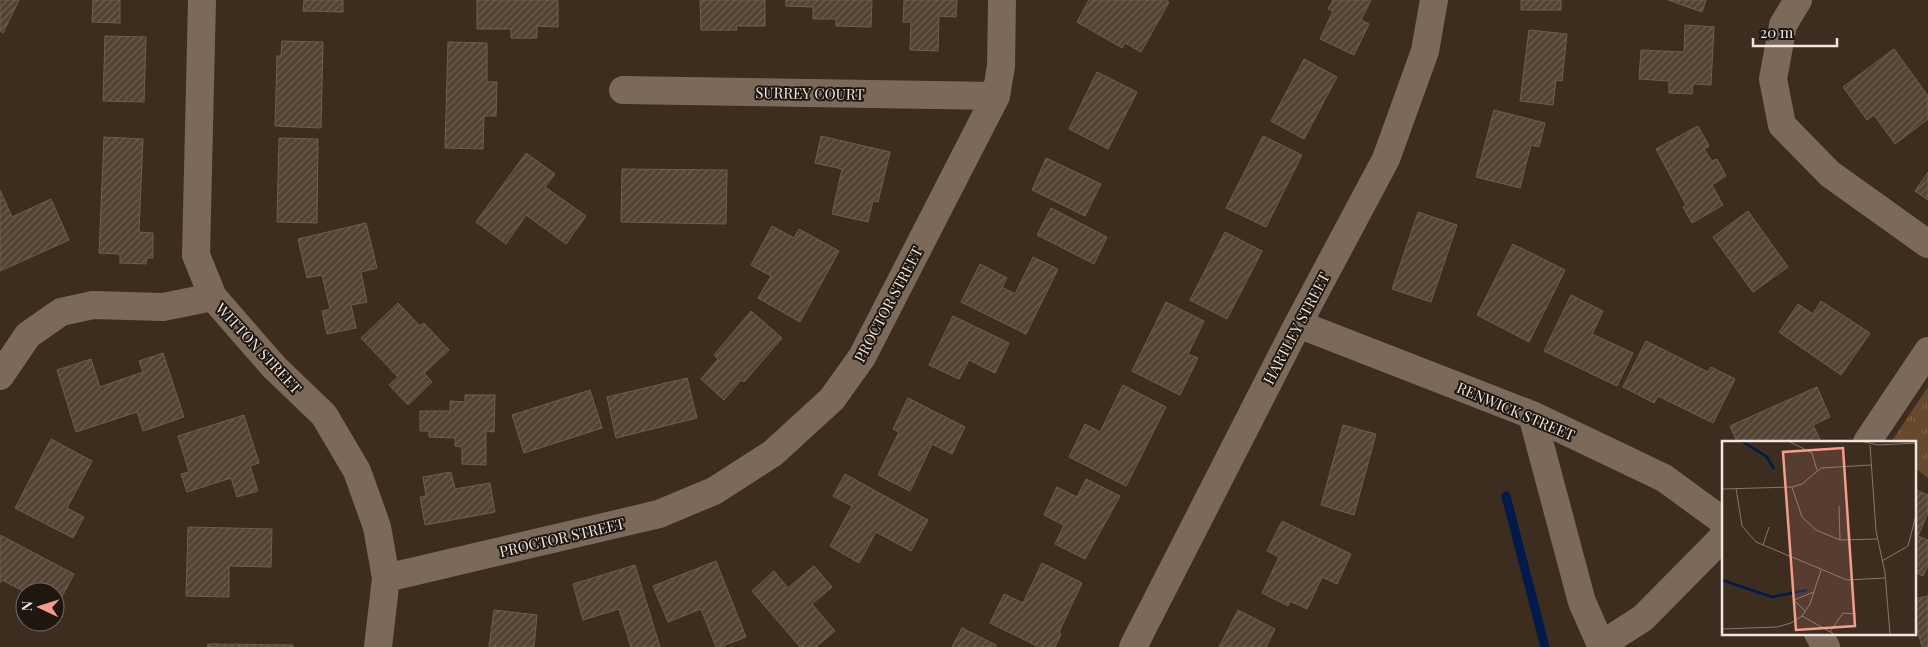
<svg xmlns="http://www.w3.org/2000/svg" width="1928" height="647" viewBox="0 0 1928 647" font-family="'Playfair Display',serif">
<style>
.park{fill:url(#park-tufts)}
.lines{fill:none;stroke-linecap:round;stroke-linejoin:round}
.stream{stroke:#001a4c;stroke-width:9}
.building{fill:url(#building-hatch);stroke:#6f5e4e}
.minor{stroke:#7b6959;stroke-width:28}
.labels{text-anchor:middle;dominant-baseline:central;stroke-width:4;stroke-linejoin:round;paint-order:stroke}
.street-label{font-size:15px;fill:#f0e6dd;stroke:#1e1711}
.inset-river{fill:none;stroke:#001a4c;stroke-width:2.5}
.inset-road{fill:none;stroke:#84776b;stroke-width:1}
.view{fill:#f49d8d;fill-opacity:0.15;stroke:#f49d8d;stroke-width:2.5}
.inset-edge{fill:none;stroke:#f0e6dd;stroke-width:2.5}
</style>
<defs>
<pattern id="park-tufts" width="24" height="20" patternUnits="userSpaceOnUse" patternTransform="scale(1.25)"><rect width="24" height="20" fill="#67492b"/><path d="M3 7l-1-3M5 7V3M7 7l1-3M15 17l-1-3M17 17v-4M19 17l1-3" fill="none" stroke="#7d6349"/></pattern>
<pattern id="building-hatch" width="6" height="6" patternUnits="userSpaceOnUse" patternTransform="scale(1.25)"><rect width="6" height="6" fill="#534334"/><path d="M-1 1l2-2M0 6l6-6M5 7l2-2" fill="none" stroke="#6c5e51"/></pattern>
</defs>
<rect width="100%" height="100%" fill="#3c2d1f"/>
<!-- park -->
<path class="park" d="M1928 387V478L1914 467V442H1891Z"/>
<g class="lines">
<!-- stream -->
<path class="stream" d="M1506 496 1545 647"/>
</g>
<!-- building -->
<path class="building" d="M0 0H19L3 33 0 31Z
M93 0H120V23L92 22Z
M304 0H343V12L303 11Z
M477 0H558V27L537 26V38H511V29H477Z
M700 0H765V26H736L737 30H701Z
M786 0H872L871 27 836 26V19H813V7L786 6Z
M904 0H957L956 17 939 16 938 51 910 50 911 22H903Z
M1089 0H1166L1169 2 1141 52 1125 43 1122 48 1077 22Z
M1333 0H1371L1361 20 1369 24 1354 55 1320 39 1333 11 1328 9Z
M1521 0H1561V10H1521Z
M1668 0H1706L1702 12Z
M1685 25 1714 27 1711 85 1693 84 1692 94 1669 93V81L1639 79 1641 50 1684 52Z
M1529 30 1567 34 1562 81 1556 80 1553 105 1520 101Z
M105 36 146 37 144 102 103 101Z
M282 41 323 42 321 128 275 126 277 56H281Z
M448 42 487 43V82H497L496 116H484L483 149 445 148Z
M1894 49 1928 96V119L1895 144 1874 115 1867 120 1843 87Z
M1304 59 1337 77 1304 139 1271 121Z
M1097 72 1137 92 1108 149 1069 129Z
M1494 110 1545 123 1539 147 1531 145 1520 188 1476 177Z
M1698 126 1709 146 1704 149 1712 161 1717 159 1726 176 1712 185 1723 205 1692 223 1683 207 1686 205 1656 149Z
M821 136 890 152 878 202 873 201 868 222 832 214 842 169 815 163Z
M1263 136 1302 155 1266 227 1226 208Z
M104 137 143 139 139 232 153 233V258H147L146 264 120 263V254L99 253Z
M279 138 318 139 317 223 277 222Z
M526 153 555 174 545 187 586 216 566 244 526 215 506 244 476 222Z
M1046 158 1101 184 1085 216 1032 190Z
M622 169 727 170 726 224 621 222Z
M1928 172V200L1915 191Z
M0 190 12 217 51 199 69 240 0 271Z
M1051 208 1107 237 1094 264 1037 235Z
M1748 211 1788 267 1753 292 1713 237Z
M1418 212 1457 225 1431 302 1392 289Z
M366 223 377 268 361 272 367 302 351 305 356 328 327 334 322 311 330 309 322 275 307 278 298 239Z
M772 226 794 238 799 229 839 251 800 322 758 298 771 276 751 265Z
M1225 232 1262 251 1227 319 1190 300Z
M1513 244 1565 270 1529 342 1477 315Z
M1033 257 1058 269 1026 334 961 302 980 264 1007 278 1002 287 1015 294Z
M1571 295 1603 311 1592 334 1633 353 1617 386 1544 351Z
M1821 301 1870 333 1841 375 1779 332 1798 304 1813 314Z
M1166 302 1204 321 1188 354 1198 358 1180 395 1132 371Z
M398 303 420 326 424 323 449 350 424 373 432 382 408 405 389 385 398 377 361 338Z
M751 311 782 338 744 382 741 380 724 400 701 379 718 359 714 355Z
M953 316 1009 343 995 373 969 360 959 379 929 365Z
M1646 341 1708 372 1711 367 1735 379 1713 423 1658 396 1654 403 1623 387Z
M163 353 184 417 143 431 137 412 76 432 57 370 91 359 100 387 143 372 139 361Z
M687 378 697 418 616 438 607 397Z
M1123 385 1166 407 1126 486 1069 457 1085 424 1100 432Z
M1817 387 1830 417 1813 425 1821 442H1737L1730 426Z
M590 390 602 428 524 453 512 415Z
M465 395H495L494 432 486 431V465L462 464V447L455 446V438L429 437V431H420V411H450V401L465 402Z
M908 398 965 427 952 454 932 444 910 491 878 475 899 432 893 429Z
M244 415 259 463 250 466 258 491 237 497 231 478 187 492 181 474 189 472 178 436Z
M1343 425 1376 434 1354 515 1321 505Z
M51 439 92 461 67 508 84 517 73 538 15 508Z
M451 472 455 489 490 483 495 512 425 525 420 497 426 496 423 477Z
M845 474 928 520 911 551 876 532 859 563 830 546 852 506 833 496Z
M1086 479 1120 496 1085 559 1055 544 1064 525 1044 515 1057 487 1077 497Z
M1914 489 1928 495V513L1918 536 1928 540V566L1923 576 1914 572Z
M1282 521 1351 554 1337 584 1322 577 1307 609 1290 601 1288 606 1262 593 1279 557 1267 551Z
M188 527 272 529 271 567 229 566V597L186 596Z
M0 535 74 574 56 608 55 592H25L2 580 0 583Z
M716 561 746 637 720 647H716L701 609 668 622 653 586Z
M1042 563 1082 583 1059 632 1061 634 1055 647H1039L990 623 1004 594 1023 603Z
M635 565 660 647H631L619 609 583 620 573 584Z
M814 566 832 587 812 604 835 631 816 647H800L752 591 774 571 788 588Z
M1928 596V647H1922L1914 617V599Z
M494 610 537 615 534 647H489Z
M1238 610 1275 629 1266 647H1219Z
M962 628 996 645 995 647H952Z
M208 644 293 645V647H207Z"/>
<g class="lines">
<!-- minor -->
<path class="minor" d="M202 0 196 255 213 297 274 367 324 415 357 471 377 527 386 578 378 647
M1798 0 1783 25 1773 79 1782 125 1830 174 1928 244
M623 90 996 96
M1298 324 1532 415 1664 478 1723 521
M0 376 28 335 61 312 93 305 163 307 213 297
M1532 415 1582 602 1601 645 1643 618 1723 537
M1867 442 1928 351
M386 578 659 514 714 491 773 453 832 399 862 357 996 96 1001 66 1002 0
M1818 633 1826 647
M1133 647 1298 324 1386 159 1425 51 1434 0"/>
</g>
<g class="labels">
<!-- street labels -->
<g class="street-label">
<text transform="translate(810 93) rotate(1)">SURREY COURT</text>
<text transform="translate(888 304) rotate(-62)">PROCTOR STREET</text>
<text transform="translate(1296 328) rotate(-62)">HARTLEY STREET</text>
<text transform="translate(259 348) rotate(47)">WITTON STREET</text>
<text transform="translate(1516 411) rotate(23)">RENWICK STREET</text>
<text transform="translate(562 537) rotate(-13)">PROCTOR STREET</text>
</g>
</g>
<!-- overview -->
<g transform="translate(1722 441)">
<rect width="194" height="194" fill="#3c2d1f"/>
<path class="inset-river" d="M20 0 45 16 52 28M0 139 50 156 85 149"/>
<path class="inset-road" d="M66 0 90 12 95 29M139 0 156 4 194 2M148 4 154 90 163 132 168 193M70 46 80 76 94 89 118 99 155 98M14 47 20 85 34 101 125 139 163 137M0 48 70 46 80 43 99 27 149 24M117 65 118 99M41 104 47 86M160 120 186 105 194 74M83 170 72 159 92 151M80 175 112 193M0 188 55 186 69 182 80 175 88 163 99 129M108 191 121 172 134 173"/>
<path class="view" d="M121 7 133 185 74 189 61 11Z"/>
<rect width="194" height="194" class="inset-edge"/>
</g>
<!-- north arrow -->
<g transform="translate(40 607) rotate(274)"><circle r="24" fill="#1e1711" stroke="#726a63"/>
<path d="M0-4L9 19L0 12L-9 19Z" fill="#f49d8d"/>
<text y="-8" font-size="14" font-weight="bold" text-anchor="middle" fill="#f0e6dd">N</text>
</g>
<!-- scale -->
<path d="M1753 38v8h84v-8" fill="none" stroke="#f0e6dd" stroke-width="2.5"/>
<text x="1760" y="38" font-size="15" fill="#f0e6dd" stroke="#1e1711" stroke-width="4" paint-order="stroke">20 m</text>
</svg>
